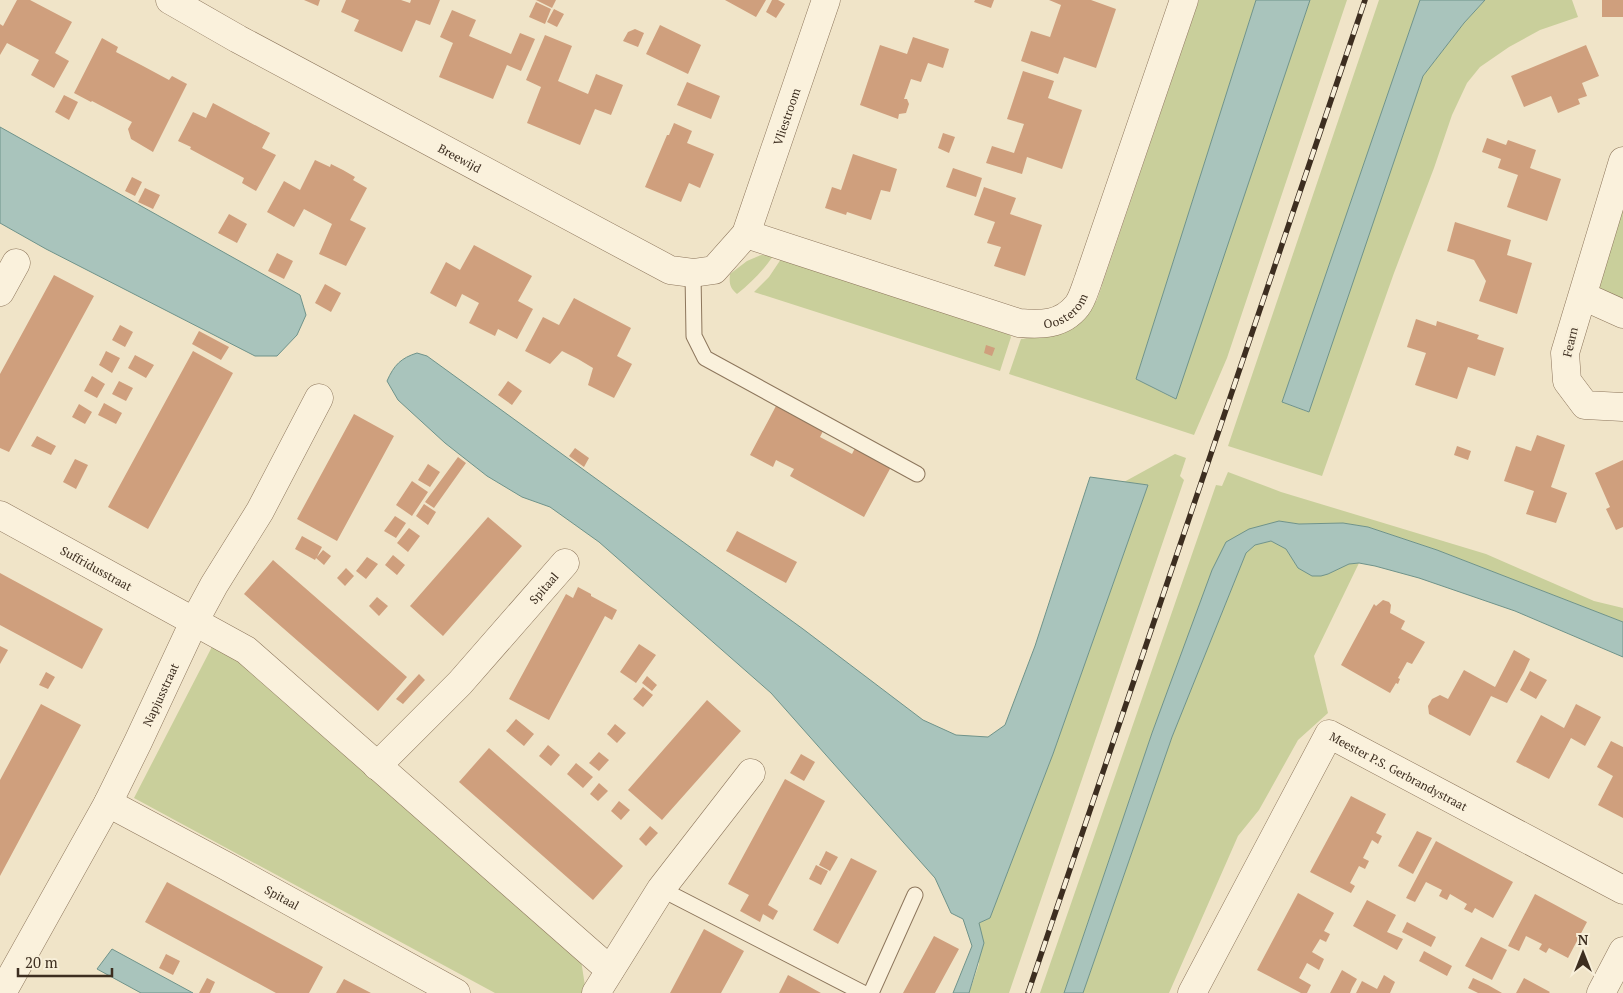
<svg xmlns="http://www.w3.org/2000/svg" width="1623" height="993" viewBox="0 0 1623 993" font-family="'PT Serif',serif">
<style>
.green{fill:#c9cf9b}
.water{fill:#a9c4bc;stroke:#6f938a}
.building{fill:#cf9f7d}
.lines{fill:none;stroke-linecap:round;stroke-linejoin:round}
.lane-casing{stroke:#8d765c;stroke-width:17}
.street-casing{stroke:#8d765c;stroke-width:29}
.lane{stroke:#faf1dc;stroke-width:15}
.street{stroke:#faf1dc;stroke-width:28}
.rail-casing{stroke:#3d2e20;stroke-width:5.5}
.rail{stroke:#f7eed8;stroke-width:4;stroke-dasharray:11;stroke-linecap:butt}
.labels{text-anchor:middle;dominant-baseline:central;stroke-width:4;stroke-linejoin:round;paint-order:stroke}
.street-label{font-size:12px;fill:#3d2e20;stroke:#f7eed8}
</style>
<rect width="100%" height="100%" fill="#f0e4c8"/>
<!-- green -->
<path class="green" d="M1199 0H1256L1136 379 1175 399 1310 0H1347L1227 358 1194 435 1009 374 1021 339 1051 336 1071 329 1097 300Z
M1379 0H1420L1282 402 1308 412 1423 76 1464 23 1485 0H1572L1578 17 1540 30 1509 47 1480 67 1467 83 1452 115 1434 168 1394 273 1322 476 1228 446Z
M1623 208V302L1600 293 1596 282Z
M761 255 773 256C763 271 751 283 737 294 730 288 729 284 730 274L747 261Z
M781 259 1010 335 1011 337 1000 371 754 292 769 277Z
M1175 454 1186 458 1180 476 1184 480 1009 993H969L979 964V923L990 918 1053 754 1148 485 1124 482Z
M1228 472 1281 492 1486 554 1594 601 1623 608V622L1437 550 1368 527 1343 523 1299 524 1279 521 1212 570 1152 733 1064 993H1040L1216 485 1222 486Z
M1271 541 1286 549 1298 568 1328 574 1349 564 1359 563 1314 656 1328 713 1298 740 1259 810 1238 836 1169 993H1083L1172 737 1246 553 1255 545Z
M216 639 581 960 585 986 583 993H495L134 798Z"/>
<!-- water -->
<path class="water" d="M1256 0H1310L1176 399 1136 379Z
M1420 0H1485L1464 23 1423 76 1309 412 1282 402Z
M0 127 300 295 306 315 297 335 277 356H255L46 249 0 223Z
M417 353 427 356 803 629 923 720 956 735 988 737 1005 725 1035 646 1090 477 1148 485 1053 754 990 918 979 923 984 943 969 993H953L972 946 963 919 951 913 935 878 771 693 599 542 550 507 522 497 487 476 445 443 398 400 387 381C394 365 401 358 417 353Z
M1279 521 1299 524 1343 523 1368 527 1437 550 1623 622V657L1515 611 1419 578 1375 566 1359 563 1349 564 1328 574 1321 576H1312L1298 568 1286 549 1271 541 1255 545 1246 553 1172 737 1083 993H1064L1152 733 1212 570 1226 542 1249 529Z
M112 949 193 993H141L97 969Z"/>
<!-- building -->
<path class="building" d="M17 0H30L72 22 55 53 69 61 54 88 31 75 39 60 7 43 0 55V24L3 26Z
M304 0H320L318 6Z
M346 0H401L410 3 411 0H440L430 25 416 20 402 52 354 31 359 20 341 12Z
M536 0H556L552 8Z
M725 0H766L756 17Z
M772 0H778L785 4 776 18 766 12Z
M975 0H994L991 8 974 2Z
M1049 0H1091L1116 9 1096 68 1064 57 1058 74 1021 61 1031 31 1050 37 1061 5Z
M1602 0H1623V17H1602Z
M536 2 551 9 545 24 529 17Z
M554 9 564 14 557 27 547 22Z
M452 10 476 20 469 36 511 54 520 33 535 39 521 71 507 65 493 99 439 77 453 43 440 37Z
M660 25 701 45 688 74 646 54Z
M635 29 644 33 638 47 623 41 628 32Z
M545 35 572 46 558 81 588 94 596 74 623 85 611 115 595 109 580 145 527 123 541 87 526 80Z
M913 37 949 49 943 68 928 63 921 82 911 79 904 99H907L909 104 906 113 899 114 898 119 860 105 880 45 907 54Z
M102 38 118 47 116 52 143 66 169 80 172 76 187 84 153 152 131 139 128 129 132 122 92 101 91 102 74 93Z
M1586 45 1599 76 1582 83 1587 96 1578 99 1580 104 1558 113 1551 96 1524 107 1511 76Z
M1023 71 1054 81 1048 98 1082 110 1062 169 1027 157 1022 174 986 163 992 146 1014 153 1024 124 1007 119Z
M687 82 720 96 711 119 677 105Z
M64 95 78 102 69 120 55 112Z
M213 103 270 133 262 148 276 155 256 191 242 183 244 178 190 149 191 147 178 141 193 112 206 118Z
M674 123 692 131 687 143 714 154 700 188 689 183 681 202 645 187 667 135H669Z
M943 133 955 137 949 153 938 148Z
M1487 138 1506 145 1508 140 1536 150 1530 168 1561 179 1547 221 1507 207 1518 175 1498 168 1501 159 1482 152Z
M853 154 897 169 890 192 881 190 871 220 847 212 846 215 825 208 832 187 841 190Z
M315 160 330 167 331 164 343 170 355 177 353 180 367 188 350 220 366 228 346 266 319 254 332 224 304 209 294 227 267 212 284 181 300 190Z
M953 168 982 178 976 197 946 187Z
M132 177 142 182 135 196 125 191Z
M984 187 1016 198 1010 214 1042 225 1025 276 994 266 1001 247 987 243 995 222 974 215Z
M145 188 160 195 153 209 138 202Z
M229 214 247 224 237 243 218 233Z
M1455 222 1511 240 1507 255 1532 263 1517 314 1479 301 1486 281 1474 260 1447 251Z
M474 245 532 276 518 301 533 309 517 339 498 329 495 336 469 323 479 303 462 294 456 307 430 293 446 262 460 270Z
M277 253 293 261 284 279 268 271Z
M54 275 94 296 9 452 0 448V374Z
M325 284 341 293 331 312 315 303Z
M574 298 631 328 617 356 632 364 614 398 588 385 593 368 578 359 562 351 550 364 525 351 543 317 559 325Z
M1416 319 1436 326 1437 321 1479 335 1477 339 1504 348 1495 376 1468 367 1457 399 1415 385 1426 353 1407 347Z
M120 325 133 332 125 347 112 340Z
M199 331 229 347 221 360 192 344Z
M986 345 995 348 992 356 984 353Z
M106 351 120 358 112 373 99 365Z
M193 351 233 373 148 529 108 507Z
M135 355 154 365 146 378 128 368Z
M92 376 105 384 97 398 84 391Z
M119 381 133 388 126 401 112 394Z
M508 381 522 391 512 405 498 395Z
M104 403 122 413 116 424 98 415Z
M79 404 92 412 85 424 72 417Z
M776 406 823 431 820 437 852 454 855 448 891 467 864 517 790 476 794 469 776 460 773 467 750 455Z
M354 414 394 436 337 541 297 519Z
M1537 435 1565 445 1551 487 1567 493 1556 523 1526 514 1534 491 1504 481 1516 446 1531 451Z
M37 436 56 446 51 455 31 446Z
M1457 446 1471 451 1468 460 1454 455Z
M575 448 589 458 584 467 569 456Z
M458 457 466 463 434 508 425 502Z
M75 459 88 465 76 489 63 482Z
M1623 460V527L1616 530 1606 509 1610 507 1595 473Z
M428 464 440 472 430 487 418 480Z
M412 481 428 492 412 516 396 505Z
M424 504 436 512 428 525 416 516Z
M395 516 406 523 396 538 384 531Z
M488 517 522 546 443 636 410 606Z
M409 528 420 536 408 552 397 543Z
M737 531 797 562 786 583 726 551Z
M302 536 322 547 317 557 323 550 331 556 324 565 316 558 315 560 295 549Z
M393 555 405 565 397 575 385 565Z
M367 557 378 564 366 579 356 571Z
M273 560 407 677 378 711 244 594Z
M346 568 354 576 345 586 337 578Z
M0 573 103 629 82 669 0 625Z
M578 587 591 594V596L617 610 612 620 605 616 549 720 509 699 566 594 573 598Z
M377 597 388 606 379 616 369 606Z
M1383 600 1389 602 1391 605 1390 613 1405 621 1401 629 1425 642 1412 664 1407 662 1398 678 1400 679 1398 684 1396 683 1390 693 1341 665 1374 604 1376 606Z
M639 644 656 655 636 683 620 672Z
M0 646 8 650 0 664Z
M1514 650 1530 659 1524 672 1507 703 1491 696 1470 736 1429 714 1428 706 1432 699 1440 695 1448 699 1464 670 1495 687Z
M1530 671 1547 680 1536 699 1520 690Z
M46 672 55 677 48 689 39 685Z
M419 674 425 680 403 704 396 699Z
M647 676 657 685 652 691 642 683Z
M643 687 653 695 643 707 633 699Z
M707 700 741 731 662 820 628 790Z
M41 704 81 725 0 876V780Z
M1576 704 1601 717 1585 746 1571 738 1549 779 1516 762 1541 715 1564 728Z
M516 719 534 734 524 746 506 731Z
M615 724 626 733 617 743 607 734Z
M1611 741 1623 747V818L1598 805 1613 776 1597 767Z
M548 745 560 755 551 766 539 756Z
M489 748 623 866 593 900 459 782Z
M599 752 609 760 599 771 589 763Z
M801 754 815 762 804 781 790 773Z
M576 763 593 777 583 788 567 774Z
M785 779 825 801 768 905 778 911 773 920 763 914 760 922 740 911 749 895 728 884Z
M599 783 608 791 598 801 590 794Z
M1351 796 1386 814 1376 833 1382 836 1378 844 1372 840 1363 858 1369 861 1365 869 1359 866 1350 883 1355 886 1351 893 1310 872Z
M619 801 630 810 621 820 611 811Z
M650 826 658 833 646 846 639 839Z
M1417 831 1432 838 1413 874 1398 866Z
M1436 841 1513 882 1493 918 1475 908 1472 913 1464 909 1467 904 1450 894 1447 900 1439 896 1442 890 1426 882 1415 902 1406 898Z
M826 851 838 857 830 871 819 865Z
M851 858 877 871 838 944 813 930Z
M816 865 828 871 821 885 809 879Z
M167 882 323 967 309 993H276L145 922Z
M1298 893 1334 913 1324 931 1330 934 1326 942 1320 939 1312 952 1324 959 1319 970 1307 963 1299 978 1311 985 1307 993H1301L1257 970Z
M1535 894 1587 922 1568 958 1549 948 1546 953 1539 949 1542 944 1526 936 1519 951 1508 946Z
M1367 900 1396 915 1387 932 1403 939 1397 950 1353 926Z
M1407 922 1436 937 1431 947 1402 932Z
M704 929 744 951 721 993H670Z
M934 936 959 949 935 993H903Z
M1481 937 1507 950 1492 980 1465 966Z
M1424 951 1452 966 1447 976 1419 961Z
M166 954 180 961 173 975 159 968Z
M1342 970 1357 979 1352 988 1350 993H1330Z
M788 975 801 982 821 993H779Z
M1384 975 1395 982 1390 993H1356L1362 981 1377 989Z
M207 978 215 982 210 993H199Z
M1473 978 1488 985 1502 993H1478L1468 988Z
M1524 978 1550 992 1549 993H1516Z
M344 979 371 993H336Z"/>
<g class="lines">
<defs>
<path id="lane" d="M693 273 694 336 705 358 917 474
M661 889 863 993
M871 993 915 895"/>
<g id="street">
<path id="s1" d="M170 0 238 39 670 270 693 273 714 270 746 234 826 0"/>
<path d="M1623 161 1565 353 1567 381 1585 405 1623 407"/>
<path id="s2" d="M746 234 1019 323C1041 325 1062 325 1077 306 1082 300 1085 289 1088 281L1184 0"/>
<path d="M0 292 16 263"/>
<path d="M1583 296 1623 314"/>
<path id="s3" d="M0 515 246 650 610 970"/>
<path id="s4" d="M377 766 460 683 565 563"/>
<path id="s5" d="M108 803 226 866 456 993"/>
<path id="s6" d="M2 993 108 803 138 742 194 622 214 585 260 511 319 398"/>
<path d="M596 993 661 889 751 773"/>
<path id="s7" d="M1192 993 1329 734 1623 890"/>
<path d="M1601 993 1623 951"/>
</g>
</defs>
<!-- lane casing -->
<use href="#lane" class="lane-casing"/>
<!-- street casing -->
<use href="#street" class="street-casing"/>
<!-- lane -->
<use href="#lane" class="lane"/>
<!-- street -->
<use href="#street" class="street"/>
<defs>
<path id="rail" d="M1028 993 1365 0"/>
</defs>
<!-- rail casing -->
<use href="#rail" class="rail-casing"/>
<!-- rail -->
<use href="#rail" class="rail"/>
</g>
<g class="labels">
<!-- street labels -->
<g class="street-label">
<text stroke="none"><textPath href="#s1" startOffset="785">Vliestroom</textPath></text>
<text stroke="none"><textPath href="#s1" startOffset="330">Breewijd</textPath></text>
<text stroke="none"><textPath href="#s2" startOffset="338">Oosterom</textPath></text>
<text transform="translate(1570 342) rotate(-77)">Fearn</text>
<text stroke="none"><textPath href="#s3" startOffset="110">Suffridusstraat</textPath></text>
<text stroke="none"><textPath href="#s4" startOffset="244">Spitaal</textPath></text>
<text stroke="none"><textPath href="#s6" startOffset="338">Napjusstraat</textPath></text>
<text stroke="none"><textPath href="#s7" startOffset="372">Meester P.S. Gerbrandystraat</textPath></text>
<text stroke="none"><textPath href="#s5" startOffset="198">Spitaal</textPath></text>
</g>
</g>
<!-- north arrow -->
<g transform="translate(1583 953)" stroke="#f7eed8" stroke-width="4" paint-order="stroke">
<path d="M0-4L9 19L0 12L-9 19Z" fill="#3d2e20"/>
<text y="-8" font-size="14" font-weight="bold" text-anchor="middle" fill="#3d2e20">N</text>
</g>
<!-- scale -->
<path d="M18 968v8h94v-8" fill="none" stroke="#3d2e20" stroke-width="2.5"/>
<text x="25" y="968" font-size="15" fill="#3d2e20" stroke="#f7eed8" stroke-width="4" paint-order="stroke">20 m</text>
</svg>
